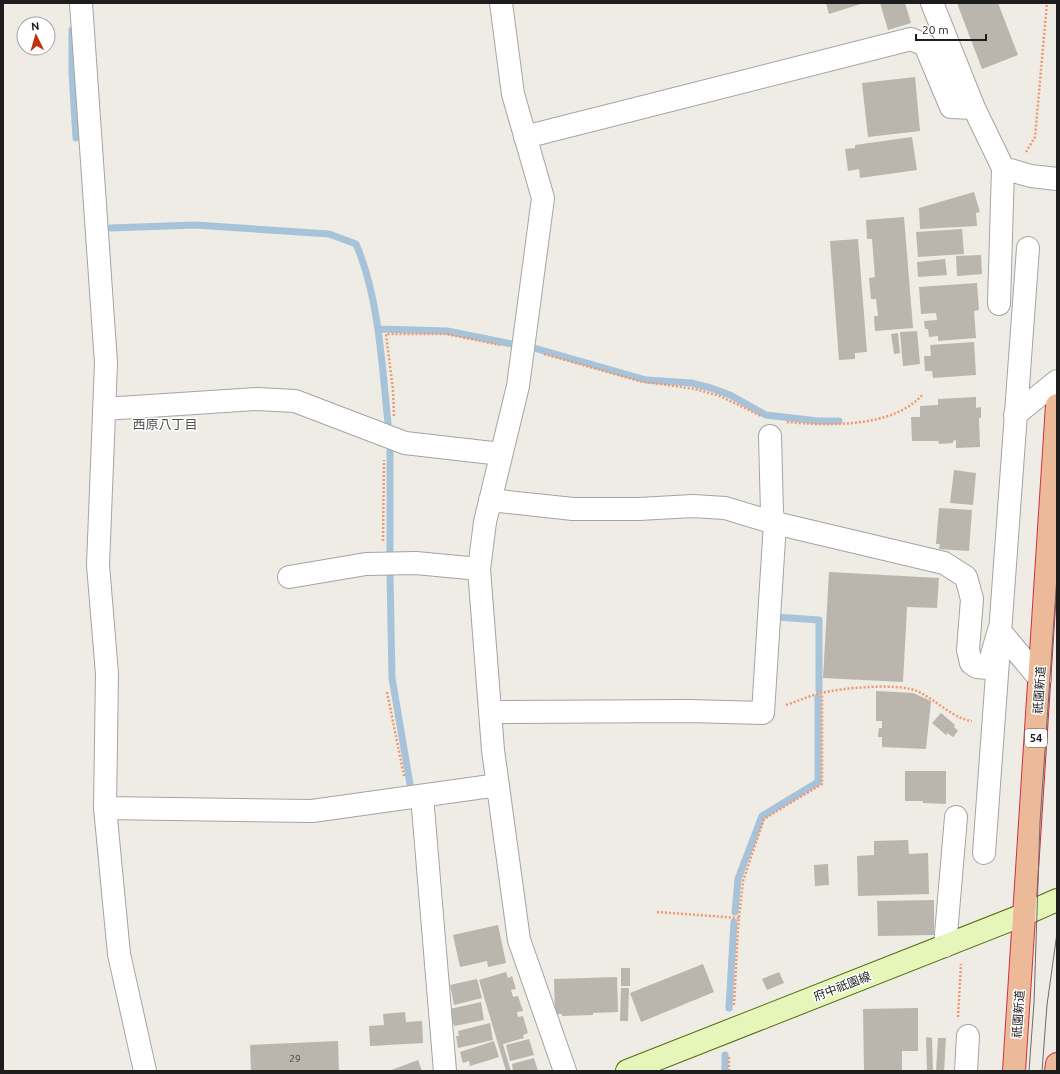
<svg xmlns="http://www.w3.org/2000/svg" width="1060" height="1074" viewBox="0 0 1060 1074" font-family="Ubuntu,'Noto Sans JP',sans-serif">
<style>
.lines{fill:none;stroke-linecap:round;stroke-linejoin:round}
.stream{stroke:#a6c3d9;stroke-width:7}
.building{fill:#bab5ad}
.minor-casing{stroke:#a4a4a4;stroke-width:24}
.secondary-casing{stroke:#4f6e0b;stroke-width:24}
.trunk-casing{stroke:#cf2e44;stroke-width:24}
.path{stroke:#f29871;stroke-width:2.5;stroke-dasharray:2 2;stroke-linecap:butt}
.minor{stroke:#fff;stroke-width:22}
.secondary{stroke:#e6f6ba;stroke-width:22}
.trunk{stroke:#ecba98;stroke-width:22}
.tram{stroke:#6b6b6b;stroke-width:1}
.labels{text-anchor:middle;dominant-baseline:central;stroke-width:3;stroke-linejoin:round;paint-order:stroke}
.number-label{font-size:10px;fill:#444341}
.shield{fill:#fff;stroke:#616161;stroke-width:1}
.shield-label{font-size:11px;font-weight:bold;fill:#1d1d1d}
.street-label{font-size:12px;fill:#1d1d1d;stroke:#fff}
.neighbourhood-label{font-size:13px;fill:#505050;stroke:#fff}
</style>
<rect width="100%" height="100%" fill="#eeece4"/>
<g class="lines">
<!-- stream -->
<path class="stream" d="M72 30V73L76 138
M111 228 195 225 329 234 356 244C379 297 382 366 388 423
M378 329 447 331 517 345
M534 348 646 380 691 383 711 388 730 395 766 415 818 421H839
M390 555V451
M390 573 392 678 410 784
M777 612 776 617 819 620V690
M735 912 738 879 762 816 818 782V697
M729 1008 734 922
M725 1055V1071"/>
</g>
<!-- building -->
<path class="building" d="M826 3H864L829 14Z
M880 3H905L911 23 888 30Z
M957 3H998L1018 55 982 69Z
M915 77 920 131 868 137 862 83Z
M912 137 917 170 860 178 859 169 848 171 845 149 855 148V145Z
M974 192 980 212 976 213 977 226 920 229 919 208Z
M904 217 913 328 875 331 874 316H878L876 299H871L869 278 875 277 872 239H867L866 220Z
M962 229 964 254 918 257 916 232Z
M858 239 867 352 855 353V359L839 360 830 241Z
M981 255 982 274 957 276 956 256Z
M945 259 947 275 918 277 917 262Z
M977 283 979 310 974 311 976 338 938 341V336L929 337 928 329H925L924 321 937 320 936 313 921 314 919 287Z
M917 331 920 364 903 366 900 332Z
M898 333 900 353 894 354 891 334Z
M974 342 976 375 933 378 932 371H925L924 356H931L930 345Z
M976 397V408L981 407V418H979L980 447 956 448V440L953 441V443L939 444 938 441H912L911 417H920V406L938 405V399Z
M954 470 976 473 973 505 950 503Z
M939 508 972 510 969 551 939 549 940 544H936Z
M829 572 939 578 937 608 907 607 903 682 823 678Z
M876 691 913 693 931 701 926 749 882 747V737H878L879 728H882V721H876Z
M941 713 955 725 954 727 958 731 953 737 947 733 946 735 932 723Z
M905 771H946V804L923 803V801H905Z
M908 840 909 854 928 853 929 894 858 896 857 856 874 855V841Z
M828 864 829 885 815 886 814 865Z
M934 900V935L878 936 877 901Z
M498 925 506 963 488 967 487 961 460 967 453 935Z
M703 964 714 992 641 1022 630 993Z
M621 968H630V986H621Z
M506 972 508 978 512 976 516 989 511 990 513 997 518 996 523 1011 517 1012 518 1017 523 1016 528 1033 523 1035 524 1038 503 1044 511 1071H506L479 980Z
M779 972 784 983 767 990 762 979Z
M617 977 618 1012 593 1013V1015L562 1016V1014H555L554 979Z
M477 979 482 998 454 1005 450 985Z
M621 988H629L628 1021H620Z
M481 1002 484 1020 454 1026 450 1009Z
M918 1008V1051H902V1071H864L863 1009Z
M405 1012 406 1022 422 1021 423 1043 370 1046 369 1026 384 1025 383 1014Z
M490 1023 493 1040 458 1048 456 1036H459L458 1031Z
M926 1037 932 1038 933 1071H927Z
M938 1038H946L944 1071H936Z
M529 1039 534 1055 510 1061 506 1045Z
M338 1041 339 1071H251L250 1045Z
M494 1041 499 1057 470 1066 469 1061 463 1063 460 1052Z
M534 1058 538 1071H513L512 1064Z
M418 1060 422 1071H389Z"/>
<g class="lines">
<defs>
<path id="minor" d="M81 3 106 363 98 565 107 674 105 808 119 954 145 1071
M501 3 513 94 543 198 518 386 485 522 479 569 493 750 519 940 565 1071
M932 3 974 108 1003 168 1031 176 1057 179
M525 137 911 39 925 45 951 107 974 108
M999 304 1003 168
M104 409 257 399 295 401 405 443 501 454
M1015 415 1057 381
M490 500 573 509H639L693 506 725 508 775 523 944 563 966 577 972 599 968 650 971 663 977 667 988 668 999 630
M289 577 366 564 416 563 479 569
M999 630 1040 679
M490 712 689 711 763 713 775 523 772 513 770 436
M422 796 445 1071
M105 808 312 811 498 785
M984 853 1028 248
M945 946 956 817
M966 1071 968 1036"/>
<path id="secondary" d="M627 1071 1023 915 1057 900"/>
<path id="trunk" d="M1014 1071 1057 405
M1056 1071 1057 1064"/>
</defs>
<!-- minor casing -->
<use href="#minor" class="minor-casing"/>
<!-- secondary casing -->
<use href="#secondary" class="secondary-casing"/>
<!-- trunk casing -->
<use href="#trunk" class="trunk-casing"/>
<!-- path -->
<path class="path" d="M1026 152 1035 137 1047 3
M544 354 639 381 695 389 720 396 761 416
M394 416 393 390 386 334H446L500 345
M787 422C828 426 894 428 923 394
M383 541 384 460
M387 692 404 776
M786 705C798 701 809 696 821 693 842 688 900 682 919 692 934 699 956 720 972 721
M657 912 739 918
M734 1005 738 928 743 881 764 819 822 784V693
M958 1017 961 964
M729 1071V1056"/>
<!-- minor -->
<use href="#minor" class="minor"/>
<!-- secondary -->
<use href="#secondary" class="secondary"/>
<!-- trunk -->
<use href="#trunk" class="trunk"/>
<!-- tram -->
<path class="tram" d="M1029 1071 1034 1003 1040 822 1057 576
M1042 1071 1047 1005 1057 933"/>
</g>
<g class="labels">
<!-- number labels -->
<g class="number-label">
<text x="295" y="1058">29</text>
</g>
<!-- shield labels -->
<rect class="shield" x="1025" y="729" width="22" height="18" rx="3"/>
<g class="shield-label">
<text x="1036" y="738">54</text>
</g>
<!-- street labels -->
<g class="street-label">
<text transform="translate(1039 690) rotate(-86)">祇園新道</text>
<text transform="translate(842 986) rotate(-21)">府中祇園線</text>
<text transform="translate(1018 1014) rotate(-86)">祇園新道</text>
</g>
<!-- neighbourhood labels -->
<g class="neighbourhood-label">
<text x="165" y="424">西原八丁目</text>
</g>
</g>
<!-- border -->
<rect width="1060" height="1074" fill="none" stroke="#1d1d1d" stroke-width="8"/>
<!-- north arrow -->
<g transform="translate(36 36) rotate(355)"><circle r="19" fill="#ffffff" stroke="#a5a5a5"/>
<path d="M0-3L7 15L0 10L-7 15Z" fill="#bf300b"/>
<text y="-6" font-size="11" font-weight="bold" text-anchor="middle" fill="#1d1d1d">N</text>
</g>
<!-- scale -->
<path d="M916 34v6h70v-6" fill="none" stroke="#1d1d1d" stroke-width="2"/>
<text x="922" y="34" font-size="12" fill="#1d1d1d" stroke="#ffffff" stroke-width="3" paint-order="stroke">20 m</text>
</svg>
